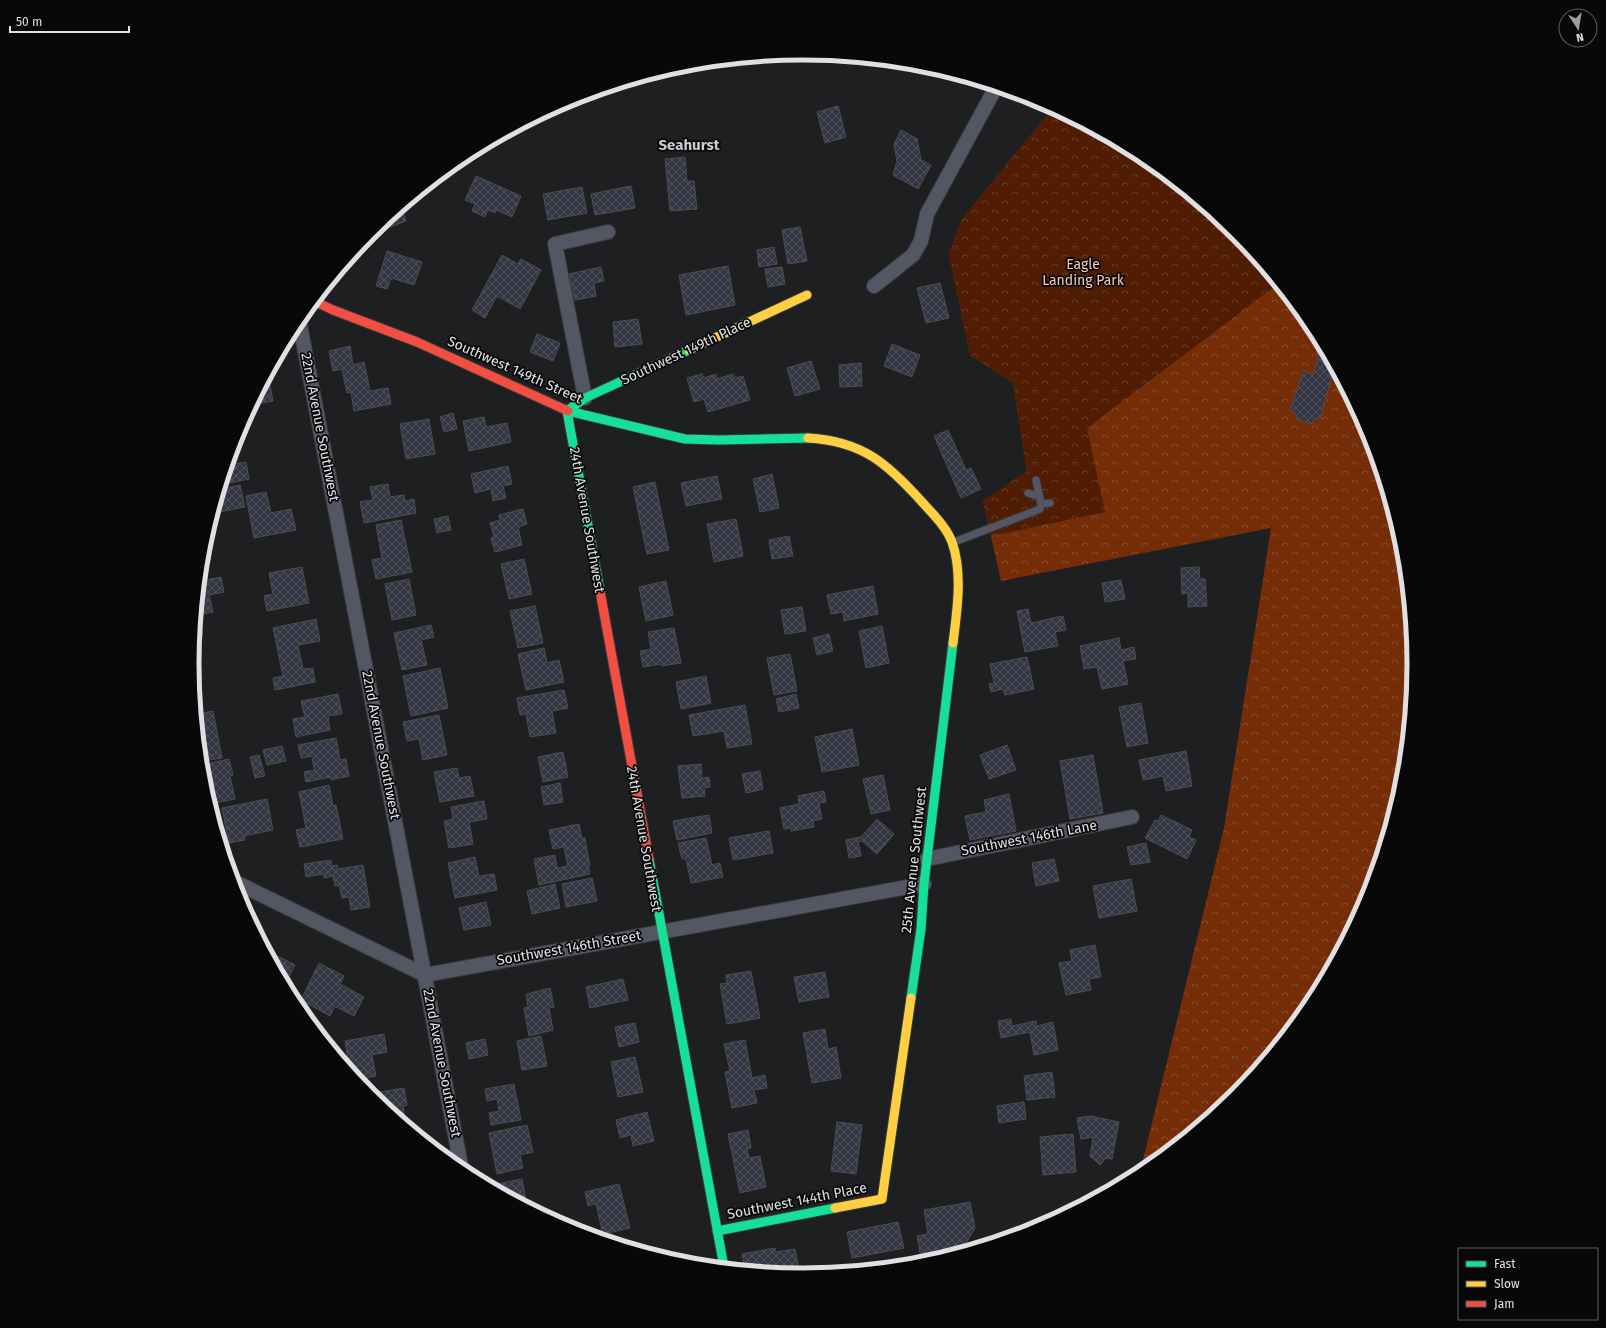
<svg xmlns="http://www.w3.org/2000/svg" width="1606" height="1328" viewBox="0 0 1606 1328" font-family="'Fira Sans',sans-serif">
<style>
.forest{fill:url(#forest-crowns)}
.park{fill:url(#park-crowns)}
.building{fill:url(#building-cross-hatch);stroke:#4c4d4e}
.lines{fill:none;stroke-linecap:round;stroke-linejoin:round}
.lane-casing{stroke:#393a3b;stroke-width:9}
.street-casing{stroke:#393a3b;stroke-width:16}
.fast-casing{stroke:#393a3b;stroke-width:11}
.slow-casing{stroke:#393a3b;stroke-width:11}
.jam-casing{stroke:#393a3b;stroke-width:11}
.lane{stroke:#545664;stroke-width:7}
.street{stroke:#545664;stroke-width:14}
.fast{stroke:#16e098;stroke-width:9}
.slow{stroke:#ffcf43;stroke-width:9}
.jam{stroke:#f24e42;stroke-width:9}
.labels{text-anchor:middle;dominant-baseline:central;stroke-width:3.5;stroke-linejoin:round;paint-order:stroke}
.park-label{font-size:14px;fill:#fac9b6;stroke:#080809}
.street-label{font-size:14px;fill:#e0e0e3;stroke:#080809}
.neighbourhood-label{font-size:15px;font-weight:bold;fill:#caccd0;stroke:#080809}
.rim{fill:none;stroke:#e0e0e3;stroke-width:5}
</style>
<defs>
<pattern id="forest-crowns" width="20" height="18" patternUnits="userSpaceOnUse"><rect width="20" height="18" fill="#752d07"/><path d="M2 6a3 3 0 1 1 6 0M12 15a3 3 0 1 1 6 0" fill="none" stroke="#884b2b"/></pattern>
<pattern id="park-crowns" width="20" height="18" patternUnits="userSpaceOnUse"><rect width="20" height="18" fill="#511c04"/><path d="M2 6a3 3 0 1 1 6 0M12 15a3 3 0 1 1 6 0" fill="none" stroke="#6a3d28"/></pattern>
<pattern id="building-cross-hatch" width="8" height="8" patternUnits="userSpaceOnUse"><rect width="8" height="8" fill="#353644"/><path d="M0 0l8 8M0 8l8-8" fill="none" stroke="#52535f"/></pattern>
</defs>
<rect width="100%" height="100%" fill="#1e1f20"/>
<!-- forest -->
<path class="forest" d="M1053 108 1143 156 1235 232 1311 325 1368 430 1402 545 1414 664 1402 783 1367 898 1311 1004 1235 1096 1138 1175 1140 1172 1224 828 1271 528 1001 581 983 501 1027 471 1013 383 970 355 949 254 962 219Z"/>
<!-- park -->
<path class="park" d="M1053 108 1143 156 1235 232 1278 284 1087 428 1105 512 991 536 983 501 1027 471 1013 383 970 355 949 254 962 219Z"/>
<!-- building -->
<path class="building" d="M838 106 846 137 825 143 817 112Z
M901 130 917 139 921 160 931 165 918 189 893 175 897 161 894 144Z
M685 157 687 181H694L697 209 670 211 665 159Z
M476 176 521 196 512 217 496 210 495 213 488 210 485 217 472 211 475 204 465 200Z
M631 186 635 208 595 215 591 194Z
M582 187 587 213 548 220 543 194Z
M401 207 406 221 380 231 379 226Z
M800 227 807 261 788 264 782 230Z
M774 247 777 264 759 267 757 250Z
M387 251 422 262 414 285 391 278 387 289 376 286Z
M502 255 518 264 521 259 541 270 520 309 497 296 485 318 472 310Z
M728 266 735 305 686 315 679 275Z
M601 267 604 281 594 283 596 296 575 300 569 274Z
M782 267 785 284 768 287 765 269Z
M940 283 949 318 926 323 917 288Z
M638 319 642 344 615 347 613 322Z
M1315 332 1334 368 1320 419 1314 418 1312 424 1296 419 1297 414 1290 411 1303 371 1313 374 1318 357Z
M537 334 560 343 553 361 530 352Z
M892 344 920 355 912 377 884 366Z
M350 346 353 365 364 362 370 391 388 388 391 404 354 411 351 392 347 393 342 369 333 371 329 351Z
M811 361 820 389 795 396 787 368Z
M861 363 862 386 840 387 839 365Z
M702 374 703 378 716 374 717 379 733 374 735 378 743 376 750 400 708 412 704 399 694 402 687 378Z
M268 375 273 401 252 405Z
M453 413 457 429 444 432 440 417Z
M484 417 486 427 507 423 511 442 469 451 463 421Z
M429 419 435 454 406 459 400 424Z
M948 430 966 470 971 468 981 489 961 498 934 436Z
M246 462 249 479 230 483 228 465Z
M508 466 512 484 503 486 506 498 493 501 491 489 475 493 471 474Z
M772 474 779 508 760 512 753 479Z
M717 476 722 499 686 506 681 483Z
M655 482 669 550 647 554 633 487Z
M388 484 390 497 404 495 405 501 414 499 416 513 364 523 360 502 373 500 370 487Z
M240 485 245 507 219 512 217 502 221 489Z
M266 492 271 513 291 509 296 530 254 538 246 496Z
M523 509 527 524 518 527 522 545 495 552 491 538 494 537 490 523 500 520 499 515Z
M448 516 451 530 437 533 434 519Z
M736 519 743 556 714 562 707 524Z
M401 520 412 572 376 579 372 560 382 558 376 525Z
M789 536 793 556 772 559 769 540Z
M524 559 532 594 509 599 501 564Z
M302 567 309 603 267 611 264 596 273 594 269 573Z
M1199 567 1200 579H1205L1207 606 1188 607V593L1182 594 1181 568Z
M201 569H203L205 580 221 577 224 592 209 595 213 612 197 615Z
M409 579 416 615 392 620 385 584Z
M1121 580 1125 599 1105 602 1102 583Z
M666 581 673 615 646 621 639 587Z
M873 586 878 614 844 621 843 612 831 614 827 595Z
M535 606 543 643 518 648 510 611Z
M802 607 806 631 785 634 781 610Z
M1028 609 1031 623 1063 616 1066 630 1055 632 1058 646 1025 652 1017 611Z
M199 617 203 635 195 637 197 618Z
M316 619 320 641 298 645 303 669 313 668 315 682 275 690 273 678 283 676 273 628Z
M431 625 434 637 421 640 427 665 402 670 394 633Z
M882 626 889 663 866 668 859 631Z
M674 628 681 663 662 666 661 664 643 667 640 651 651 649 648 632Z
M829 634 833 651 817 655 813 638Z
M1119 638 1121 650 1134 647 1136 659 1123 661 1128 684 1102 689 1097 667 1084 669 1080 646Z
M544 648 547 663 559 660 564 682 526 690 518 654Z
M790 654 797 691 774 695 767 658Z
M1027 657 1034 689 1005 695 1003 689 991 692 989 684 994 683 990 664Z
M440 668 448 708 411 716 403 676Z
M706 676 711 703 681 709 676 682Z
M564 690 568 708 552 711 556 733 530 737 526 714 520 715 517 698Z
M338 694 342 714 328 716 330 730 296 737 293 719 305 717 301 701Z
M796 694 799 708 779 712 776 699Z
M1141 703 1148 743 1127 747 1119 707Z
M745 705 752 744 727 748 724 731 693 736 689 715Z
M213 711 222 758 202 761 197 714Z
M439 715 447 755 423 760 419 739 407 741 403 722Z
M852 729 859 765 822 772 815 737Z
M336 738 340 760 346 759 349 776 331 780V777L306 782 304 772 314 770 312 756 301 758 298 745Z
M1007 745 1016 770 989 779 980 755Z
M282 746 286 761 267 765 263 750Z
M1186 751 1192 786 1166 791 1163 776 1143 780 1139 760Z
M563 752 568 777 543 782 538 757Z
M259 755 265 776 255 778 250 757Z
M1093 755 1103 813 1070 819 1060 761Z
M229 759 233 775 230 776 235 799 210 804 204 783 202 765Z
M701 764 702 778 709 777 710 787 704 788 705 796 682 798 678 766Z
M457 768 459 778 470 776 474 796 440 802 434 772Z
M760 771 763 789 746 793 742 774Z
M883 775 890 810 871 814 863 779Z
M560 783 563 802 544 805 541 787Z
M329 785 333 806 336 805 343 839 300 847 296 830 306 828 299 792Z
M824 791 826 802 819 803 822 819 813 821 814 827 791 831V828L784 829 780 808 799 804 798 796Z
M1009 794 1016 831 970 840 965 816 986 812 984 800Z
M267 799 273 830 244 836 245 840 229 843 222 808Z
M484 801 487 819 469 822 473 844 449 848 444 821 453 819 451 807Z
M709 815 712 833 677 840 673 821Z
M1161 815 1192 830 1189 837 1196 840 1187 859 1145 838 1155 820 1158 821Z
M877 819 894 834 877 854 862 841 858 842 861 856 849 858 846 840 861 837Z
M579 824 582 839 585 838 590 866H588L590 874 539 885 534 859 555 855 557 868 568 866 564 847 553 849 549 830Z
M769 831 773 853 733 860 729 838Z
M706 838 712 865 720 863 723 877 691 883 686 859H682L678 843Z
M1146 843 1150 862 1131 865 1127 847Z
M475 857 479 876 494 874 497 890 455 898 448 863Z
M1054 859 1059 881 1036 886 1032 863Z
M331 860 332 866 337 865 338 869 363 865 370 907 351 910 349 897 342 898 339 885 335 886 333 876 324 878V874L306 877 304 864Z
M592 878 597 901 566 907 562 884Z
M1131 879 1137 911 1099 918 1093 886Z
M555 884 560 908 532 914 527 891Z
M486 902 491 925 464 930 459 908Z
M1095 945 1101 977 1089 979 1091 990 1066 995 1059 963 1072 961 1070 950Z
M266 950 295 965 285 984Z
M319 963 344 976 340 984 364 997 354 1016 335 1006 330 1016 301 1000Z
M751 971 760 1018 727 1024 720 984 727 983 726 975Z
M825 972 829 997 799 1002 794 977Z
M623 979 628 1000 590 1008 586 987Z
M550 988 554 1007 549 1008 553 1030 529 1036 524 1008 528 1007 526 994Z
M1011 1019 1012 1026 1036 1021 1037 1026 1053 1022 1058 1050 1034 1055 1030 1032 1001 1038 998 1021Z
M635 1023 639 1042 619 1047 615 1027Z
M825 1029 828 1049 836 1047 841 1078 812 1083 803 1033Z
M384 1034 387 1052 372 1055 376 1076 357 1080 350 1071 345 1041Z
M541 1036 547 1066 522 1070 517 1041Z
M485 1039 488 1055 469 1059 466 1043Z
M745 1040 752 1078 765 1075 767 1088 754 1090 757 1103 732 1108 725 1072 730 1071 724 1044Z
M635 1057 643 1092 618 1097 611 1062Z
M1052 1072 1055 1097 1027 1100 1024 1076Z
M514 1084 521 1120 491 1125 489 1113 499 1111 497 1099 487 1101 485 1089Z
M404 1088 407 1105 403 1106 406 1125 369 1094Z
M1024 1102 1026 1119 999 1123 997 1106Z
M647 1112 654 1141 633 1146 631 1135 620 1138 616 1120Z
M1091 1116 1119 1122 1112 1159 1106 1158 1100 1165 1090 1156 1093 1137 1081 1139 1077 1118Z
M837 1122 862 1125 856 1174 831 1171Z
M527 1125 533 1152 520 1155 523 1168 497 1174 489 1133Z
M748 1130 751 1148 747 1149 749 1158 760 1156 766 1187 740 1193 728 1134Z
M1073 1134 1076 1172 1043 1175 1040 1137Z
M522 1179 527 1206 492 1187 491 1185Z
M619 1184 630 1228 603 1234 596 1204 588 1206 585 1192Z
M970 1202 975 1228 961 1251 921 1258 917 1236 928 1234 924 1210Z
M898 1222 904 1248 852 1258 847 1232Z
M775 1248 776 1252 795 1249 800 1275 745 1269 742 1254Z"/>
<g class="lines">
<defs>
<path id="lane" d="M1028 493 1040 497
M1041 504 1050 503
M954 542 1040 509 1041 504 1036 480"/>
<path id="street" d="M874 286 913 255 921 241 927 214 996 87
M299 320 462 1171
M585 398 555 244 608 232
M927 859 1132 817
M233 881 425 975 924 884"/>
<path id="fast" d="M568 411 685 439 719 440 808 438
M600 591 567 411 585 398 689 350
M649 859 724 1267
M911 998 921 929 924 884 953 643
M717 1231 835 1208"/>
<path id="slow" d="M689 350 807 295
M808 438C863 441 888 464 923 503 934 515 946 527 952 542 963 573 957 611 953 643
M835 1208 882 1199 911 998"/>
<path id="jam" d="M314 301 333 310 417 342 568 411
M600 591 649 859"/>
</defs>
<!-- lane casing -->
<use href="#lane" class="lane-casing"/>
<!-- street casing -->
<use href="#street" class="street-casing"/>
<!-- fast casing -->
<use href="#fast" class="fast-casing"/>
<!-- slow casing -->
<use href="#slow" class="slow-casing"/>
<!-- jam casing -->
<use href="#jam" class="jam-casing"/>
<!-- lane -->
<use href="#lane" class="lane"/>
<!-- street -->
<use href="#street" class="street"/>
<!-- fast -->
<use href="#fast" class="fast"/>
<!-- slow -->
<use href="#slow" class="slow"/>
<!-- jam -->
<use href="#jam" class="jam"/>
</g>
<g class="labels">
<!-- park labels -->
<g class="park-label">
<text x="1083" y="264">Eagle<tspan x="1083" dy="16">Landing Park</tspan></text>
</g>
<!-- street labels -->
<g class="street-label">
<text transform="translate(686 351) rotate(-25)">Southwest 149th Place</text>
<text transform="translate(515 370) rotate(24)">Southwest 149th Street</text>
<text transform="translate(320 427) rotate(79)">22nd Avenue Southwest</text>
<text transform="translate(587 520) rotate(80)">24th Avenue Southwest</text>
<text transform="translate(381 745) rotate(79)">22nd Avenue Southwest</text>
<text transform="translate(1029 838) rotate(-11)">Southwest 146th Lane</text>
<text transform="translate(644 839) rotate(80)">24th Avenue Southwest</text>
<text transform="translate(914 860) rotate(-84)">25th Avenue Southwest</text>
<text transform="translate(569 948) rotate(-10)">Southwest 146th Street</text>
<text transform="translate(442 1063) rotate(79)">22nd Avenue Southwest</text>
<text transform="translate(797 1201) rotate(-11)">Southwest 144th Place</text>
</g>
<!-- neighbourhood labels -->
<g class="neighbourhood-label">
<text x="689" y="145">Seahurst</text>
</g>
</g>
<!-- crop -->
<path d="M0 0H1606V1328H0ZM199 664a604 604 0 1 1 1208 0a604 604 0 1 1-1208 0Z" fill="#080809" fill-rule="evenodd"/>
<path class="rim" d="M199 664a604 604 0 1 1 1208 0a604 604 0 1 1-1208 0Z"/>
<!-- legend -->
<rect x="1458" y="1248" width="140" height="72" fill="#080809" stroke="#5e5e60"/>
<rect x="1466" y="1261" width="20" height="6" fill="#16e098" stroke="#5e5e60"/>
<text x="1494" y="1268" font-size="12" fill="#e0e0e3">Fast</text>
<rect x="1466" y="1281" width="20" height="6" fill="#ffcf43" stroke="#5e5e60"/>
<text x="1494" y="1288" font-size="12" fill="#e0e0e3">Slow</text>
<rect x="1466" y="1301" width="20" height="6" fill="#f24e42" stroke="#5e5e60"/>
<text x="1494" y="1308" font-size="12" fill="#e0e0e3">Jam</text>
<!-- north arrow -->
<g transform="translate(1578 28) rotate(168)"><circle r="19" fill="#080809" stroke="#5e5e60"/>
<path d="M0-3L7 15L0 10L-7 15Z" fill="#9c9c9f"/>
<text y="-6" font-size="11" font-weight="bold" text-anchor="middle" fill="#e0e0e3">N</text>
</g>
<!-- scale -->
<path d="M10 26v6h119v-6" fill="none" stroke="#e0e0e3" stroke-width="2"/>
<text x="16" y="26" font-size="12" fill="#e0e0e3" stroke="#080809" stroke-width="3" paint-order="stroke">50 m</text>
</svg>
